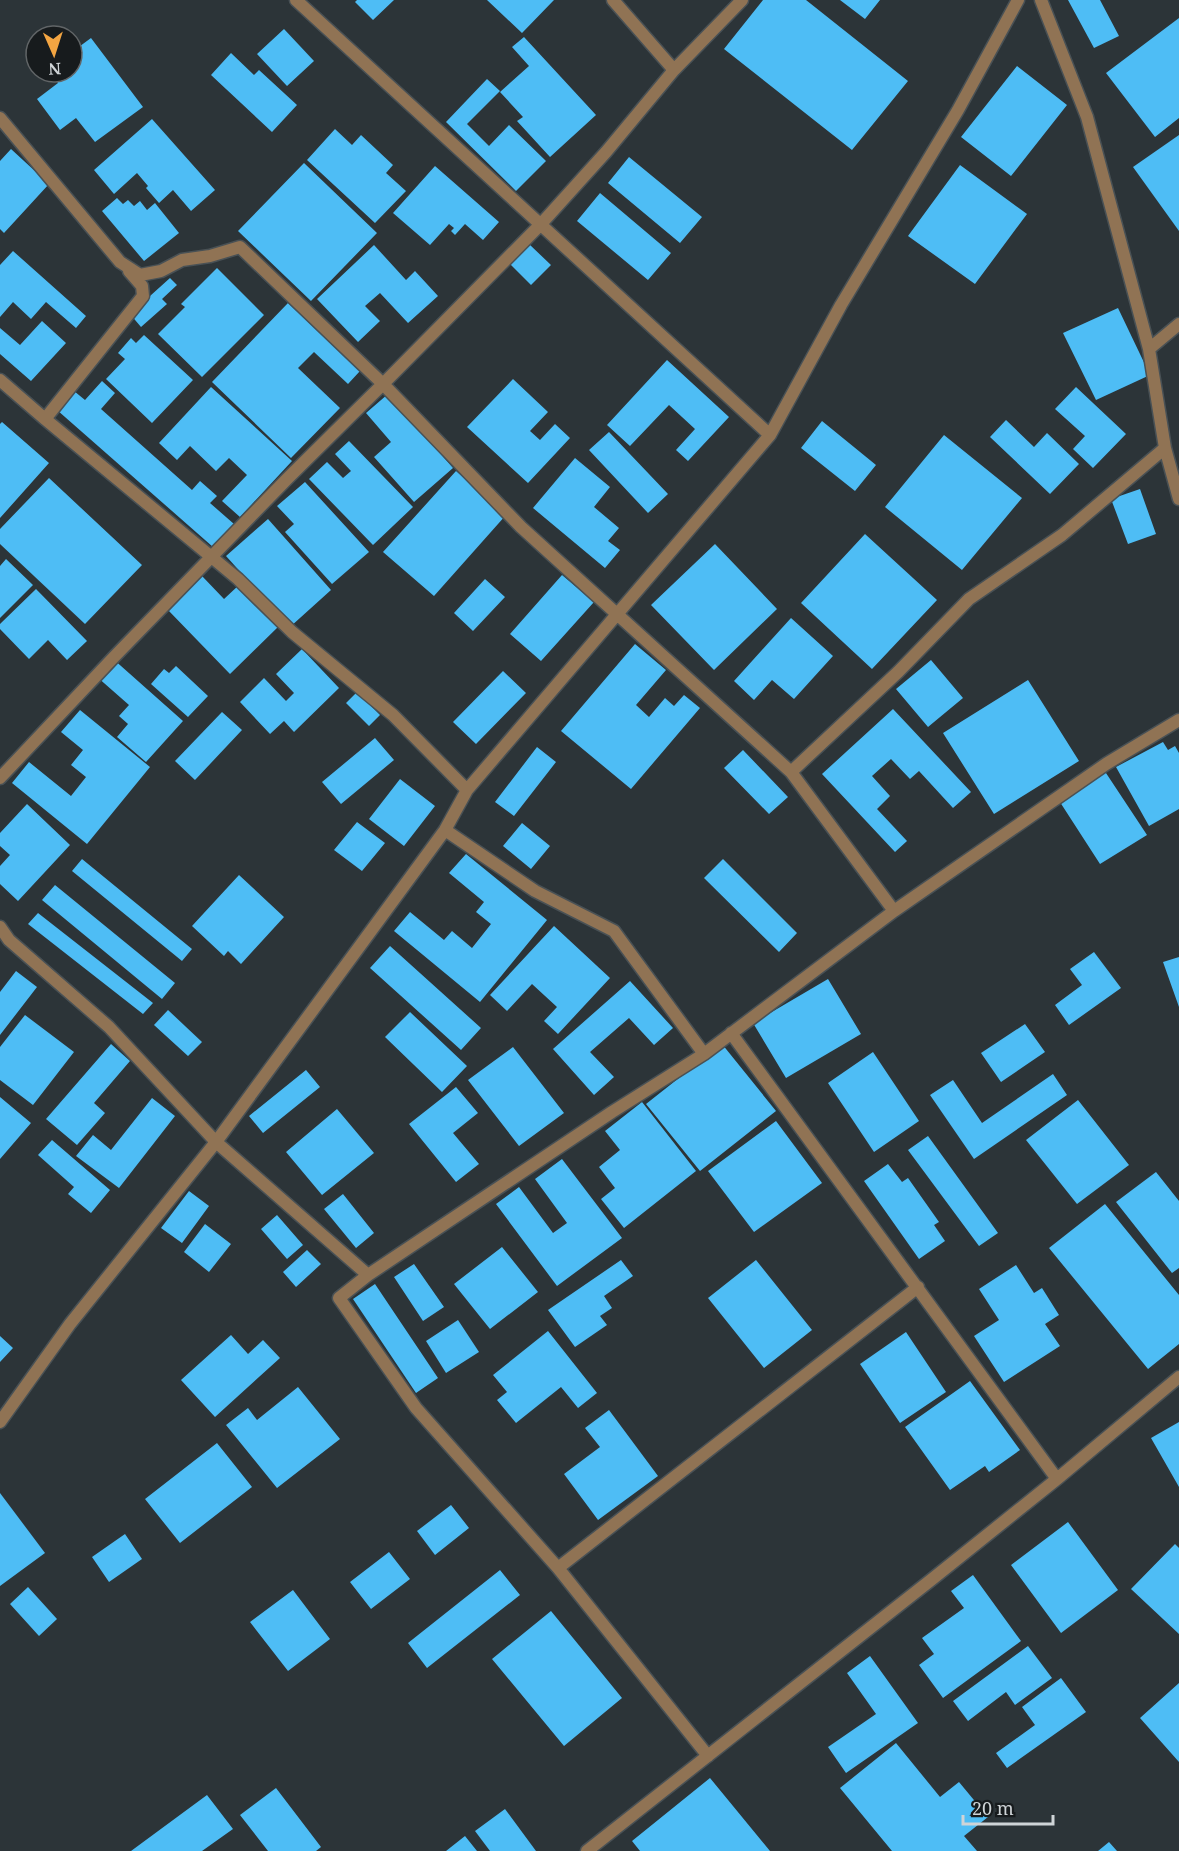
<svg xmlns="http://www.w3.org/2000/svg" width="1179" height="1851" viewBox="0 0 1179 1851" font-family="'Noto Serif',serif">
<style>
.building{fill:#4ebdf5}
.lines{fill:none;stroke-linecap:round;stroke-linejoin:round}
.street-casing{stroke:#495155;stroke-width:15}
.street{stroke:#907354;stroke-width:12}
</style>
<rect width="100%" height="100%" fill="#2c3438"/>
<!-- building -->
<path class="building" d="M357 0H394L373 20 355 2Z
M487 0H554L522 33Z
M763 0H806L908 81 852 150 724 49Z
M840 0H880L865 19Z
M1068 0H1100L1119 36 1094 48Z
M1179 18V118L1155 137 1106 73Z
M284 29 314 61 287 86 257 54Z
M524 37 596 115 550 157 517 121 523 117 500 92 529 66 512 47Z
M91 38 143 107 95 142 76 118 60 130 37 99 58 83 50 72H72V52Z
M231 53 254 75 259 70 297 105 272 132 211 75Z
M1017 66 1067 105 1011 176 961 137Z
M487 79 500 91 467 124 489 146 509 125 546 161 516 191 446 122Z
M152 119 215 190 191 211 173 190 159 203 146 188 148 186 137 173 114 194 94 170Z
M335 129 352 145 361 135 393 165 386 173 406 191 375 223 307 160Z
M1179 135V231L1133 167Z
M11 149 49 184 4 233 0 229V161Z
M629 157 702 217 680 243 608 183Z
M304 163 377 233 311 301 238 231Z
M960 165 1027 214 975 284 908 236Z
M435 166 499 222 483 240 465 224 455 235 451 231 454 228 449 224 430 245 393 213Z
M600 193 671 253 648 280 577 221Z
M117 198 123 204 128 200 134 206 140 201 147 210 155 203 179 233 144 261 102 211Z
M529 244 551 265 531 285 509 263Z
M374 245 406 280 415 271 438 296 408 323 380 293 365 306 380 321 358 342 317 299Z
M13 251 86 316 76 328 46 302 31 319 13 302 0 317V265Z
M217 268 264 315 202 377 158 334 185 307 181 304Z
M170 278 177 285 162 299 167 304 141 327 130 314Z
M288 303 360 371 348 384 314 352 298 368 340 408 291 458 212 382Z
M1118 308 1150 375 1096 400 1063 333Z
M42 321 66 343 31 381 0 354V328L20 345Z
M144 335 193 380 152 423 106 379 125 359 118 353 131 338 136 343Z
M667 360 729 417 688 461 676 450 695 429 669 405 630 446 607 425Z
M513 379 548 412 530 431 540 440 555 424 570 438 528 483 467 427Z
M102 381 115 393 101 409 192 490 200 481 217 496 210 503 234 524 213 547 57 410 74 391 85 400Z
M211 387 292 461 240 517 222 501 247 475 229 458 216 471 190 446 177 460 159 443Z
M1076 387 1126 434 1093 468 1073 449 1085 436 1055 409Z
M388 394 453 468 414 502 374 457 391 442 366 413Z
M1006 420 1034 447 1047 433 1079 464 1050 494 990 437Z
M822 421 876 465 855 491 801 448Z
M2 422 49 463 0 518V424Z
M609 432 668 494 648 513 589 450Z
M944 435 1022 498 962 570 885 507Z
M349 441 413 507 373 545 309 479 327 462 343 478 351 471 335 454Z
M575 458 610 487 594 507 619 528 608 541 620 550 605 568 533 508Z
M456 471 506 515 434 596 383 552Z
M49 478 142 565 85 624 0 544V529Z
M305 482 369 552 332 584 285 532 294 524 277 506Z
M1140 489 1156 534 1128 544 1111 499Z
M268 519 331 590 290 627 226 556Z
M865 534 937 600 872 669 801 603Z
M715 544 777 609 714 670 651 605Z
M6 559 33 585 0 618V566Z
M562 575 594 602 541 661 510 634Z
M202 576 224 599 239 585 279 626 230 674 167 609Z
M485 579 505 597 473 631 454 613Z
M36 589 87 641 67 660 48 640 29 659 0 629V624Z
M791 618 833 656 794 699 772 680 754 700 734 681Z
M635 644 666 670 636 705 649 717 665 698 674 706 684 695 700 708 631 789 561 731Z
M302 649 339 688 294 732 284 721 270 734 240 702 264 678 286 701 294 693 276 674Z
M112 658 183 721 146 762 117 737 128 724 119 716 129 705 96 676Z
M931 660 963 698 928 727 896 689Z
M176 666 208 696 188 717 151 684 164 669 169 673Z
M503 671 526 693 476 744 453 722Z
M1028 680 1079 761 994 814 943 733Z
M357 692 380 715 369 726 346 703Z
M893 709 971 792 953 808 919 771 910 779 891 759 872 776 890 796 877 809 907 841 895 852 822 774Z
M80 710 150 767 87 844 12 783 29 762 71 796 86 777 71 765 83 750 61 732Z
M222 712 242 730 195 780 175 761Z
M375 738 394 760 341 804 322 782Z
M1163 742 1168 750 1175 746 1179 753V809L1149 826 1116 767Z
M537 747 556 762 514 816 495 802Z
M743 750 788 797 769 814 724 768Z
M1104 770 1147 835 1100 864 1058 799Z
M400 779 435 806 404 846 369 819Z
M27 804 70 845 18 901 0 884V866L10 855 0 846V833Z
M357 822 385 843 362 871 334 850Z
M522 823 550 846 531 869 503 846Z
M466 854 547 920 480 1002 394 931 410 912 444 940 452 931 472 948 491 924 476 912 484 902 449 873Z
M82 859 192 949 182 961 72 871Z
M723 859 797 933 779 952 704 878Z
M239 875 284 917 241 964 228 951 224 956 192 926Z
M55 885 175 983 162 999 42 900Z
M38 913 153 1003 143 1014 28 924Z
M554 926 610 978 558 1034 544 1021 557 1007 532 984 507 1011 490 995Z
M390 946 481 1028 461 1050 370 968Z
M1094 952 1121 988 1069 1025 1055 1005 1082 985 1070 969Z
M1179 957V1007L1163 962Z
M16 971 37 987 0 1035V992Z
M828 979 861 1034 786 1078 753 1023Z
M630 981 673 1028 654 1045 629 1018 590 1052 614 1077 594 1095 553 1049Z
M168 1010 202 1042 188 1056 154 1025Z
M410 1012 467 1066 442 1092 385 1037Z
M25 1015 74 1052 33 1105 0 1080V1047Z
M1025 1024 1045 1052 1001 1082 981 1053Z
M111 1044 130 1061 94 1103 105 1113 77 1145 46 1119Z
M722 1044 776 1111 700 1171 646 1104Z
M513 1047 564 1113 519 1146 468 1080Z
M873 1052 919 1121 874 1152 828 1083Z
M306 1070 320 1087 263 1133 249 1116Z
M1053 1074 1067 1095 974 1159 930 1095 953 1080 982 1123Z
M456 1087 478 1113 453 1133 479 1164 456 1182 409 1124Z
M0 1097 31 1123 0 1159Z
M152 1098 175 1116 119 1188 76 1156 93 1135 111 1150Z
M1078 1100 1129 1165 1077 1204 1026 1140Z
M642 1102 696 1171 624 1228 601 1199 615 1188 599 1167 620 1150 605 1131Z
M337 1109 374 1153 322 1195 286 1152Z
M776 1121 822 1183 754 1232 708 1171Z
M928 1136 998 1233 979 1246 908 1150Z
M52 1140 110 1190 91 1213 68 1194 74 1187 38 1155Z
M562 1159 622 1238 557 1286 496 1204 519 1187 553 1233 567 1223 535 1179Z
M888 1164 902 1182 908 1178 939 1222 934 1225 945 1241 919 1259 864 1181Z
M1156 1172 1179 1201V1268L1172 1273 1116 1202Z
M189 1191 209 1206 182 1243 161 1228Z
M343 1194 374 1233 356 1248 324 1209Z
M1105 1204 1179 1295V1344L1148 1369 1049 1248Z
M277 1215 303 1245 287 1259 261 1229Z
M205 1224 231 1244 209 1272 184 1252Z
M502 1247 538 1292 490 1329 454 1284Z
M307 1250 321 1264 296 1287 283 1272Z
M621 1260 633 1276 604 1296 612 1308 600 1316 607 1325 575 1347 548 1310Z
M756 1260 812 1330 764 1368 708 1298Z
M414 1264 444 1307 423 1321 394 1277Z
M1016 1265 1034 1293 1042 1288 1059 1315 1045 1324 1060 1346 1004 1382 974 1336 999 1320 979 1289Z
M375 1284 438 1378 416 1393 353 1299Z
M458 1320 479 1352 446 1373 426 1341Z
M548 1331 597 1393 578 1408 561 1387 516 1423 497 1400 507 1392 493 1375Z
M906 1332 946 1392 900 1423 860 1364Z
M231 1335 248 1354 263 1340 280 1358 215 1417 181 1380Z
M0 1336 13 1348 0 1362Z
M970 1381 1020 1450 989 1472 985 1466 950 1490 905 1427Z
M298 1387 340 1439 277 1488 226 1425 248 1408 257 1420Z
M609 1410 658 1476 598 1520 564 1474 600 1447 585 1428Z
M1179 1422V1487L1151 1438Z
M217 1443 252 1487 180 1543 145 1499Z
M0 1493 45 1553 0 1586Z
M451 1505 469 1528 435 1555 417 1531Z
M1068 1522 1118 1590 1061 1633 1011 1565Z
M125 1534 142 1559 109 1582 92 1557Z
M1175 1544 1179 1548V1634L1131 1589Z
M389 1552 410 1579 371 1609 350 1582Z
M500 1570 520 1595 427 1668 408 1643Z
M973 1575 1021 1641 943 1698 919 1665 934 1654 922 1638 964 1608 951 1591Z
M28 1587 57 1619 39 1636 10 1604Z
M293 1590 330 1639 288 1671 250 1622Z
M551 1611 622 1698 564 1746 492 1659Z
M1028 1646 1052 1678 1015 1705 1006 1692 968 1721 953 1701Z
M870 1656 918 1723 846 1773 828 1747 876 1714 847 1673Z
M1061 1678 1086 1712 1007 1768 996 1753 1035 1725 1022 1707Z
M1179 1683V1762L1140 1718Z
M896 1743 940 1797 959 1782 988 1817 964 1836 977 1851H892L840 1788Z
M710 1778 770 1851H640L632 1841Z
M276 1788 321 1847 316 1851H268L240 1815Z
M207 1795 233 1829 202 1851H131Z
M505 1809 536 1851H490L475 1831Z
M465 1836 477 1851H446Z
M1109 1842 1117 1851H1098Z"/>
<g class="lines">
<defs>
<path id="street" d="M296 0 770 435
M613 0 674 70
M1041 0 1087 117 1149 349 1165 448 1179 499
M0 118 120 262 140 275 161 271 182 260 210 256 240 247 383 384 521 527 791 772 894 911
M1149 349 1179 324
M0 380 45 419 238 579 292 632 393 715 467 790
M45 419 143 296 142 286 129 271
M791 772 898 672 969 599 1062 535 1165 448
M0 778 114 657 287 479 383 384 541 224 606 152 674 70 742 0
M445 830 535 891 614 931 704 1054
M0 927 9 940 109 1027 216 1142 368 1275
M731 1033 1057 1479
M0 1422 70 1324 216 1142 445 830 467 790 770 435 841 305 958 110 1018 0
M558 1568 918 1287
M708 1756 558 1568 416 1408 339 1298 368 1275 612 1112 704 1054 894 911 1106 764 1179 720
M587 1851 931 1580 1057 1479 1179 1377"/>
</defs>
<!-- street casing -->
<use href="#street" class="street-casing"/>
<!-- street -->
<use href="#street" class="street"/>
</g>
<!-- north arrow -->
<g transform="translate(54 54) rotate(177)"><circle r="28" fill="#171b1d" stroke="#616567" stroke-width="1.5"/>
<path d="M0-4.5L10 22L0 15L-10 22Z" fill="#f3a542"/>
<text y="-9" font-size="16" font-weight="bold" text-anchor="middle" fill="#cfd4d7">N</text>
</g>
<!-- scale -->
<path d="M963 1815v9h90v-9" fill="none" stroke="#cfd4d7" stroke-width="3"/>
<text x="972" y="1815" font-size="18" fill="#cfd4d7" stroke="#171b1d" stroke-width="4.5" paint-order="stroke">20 m</text>
</svg>
